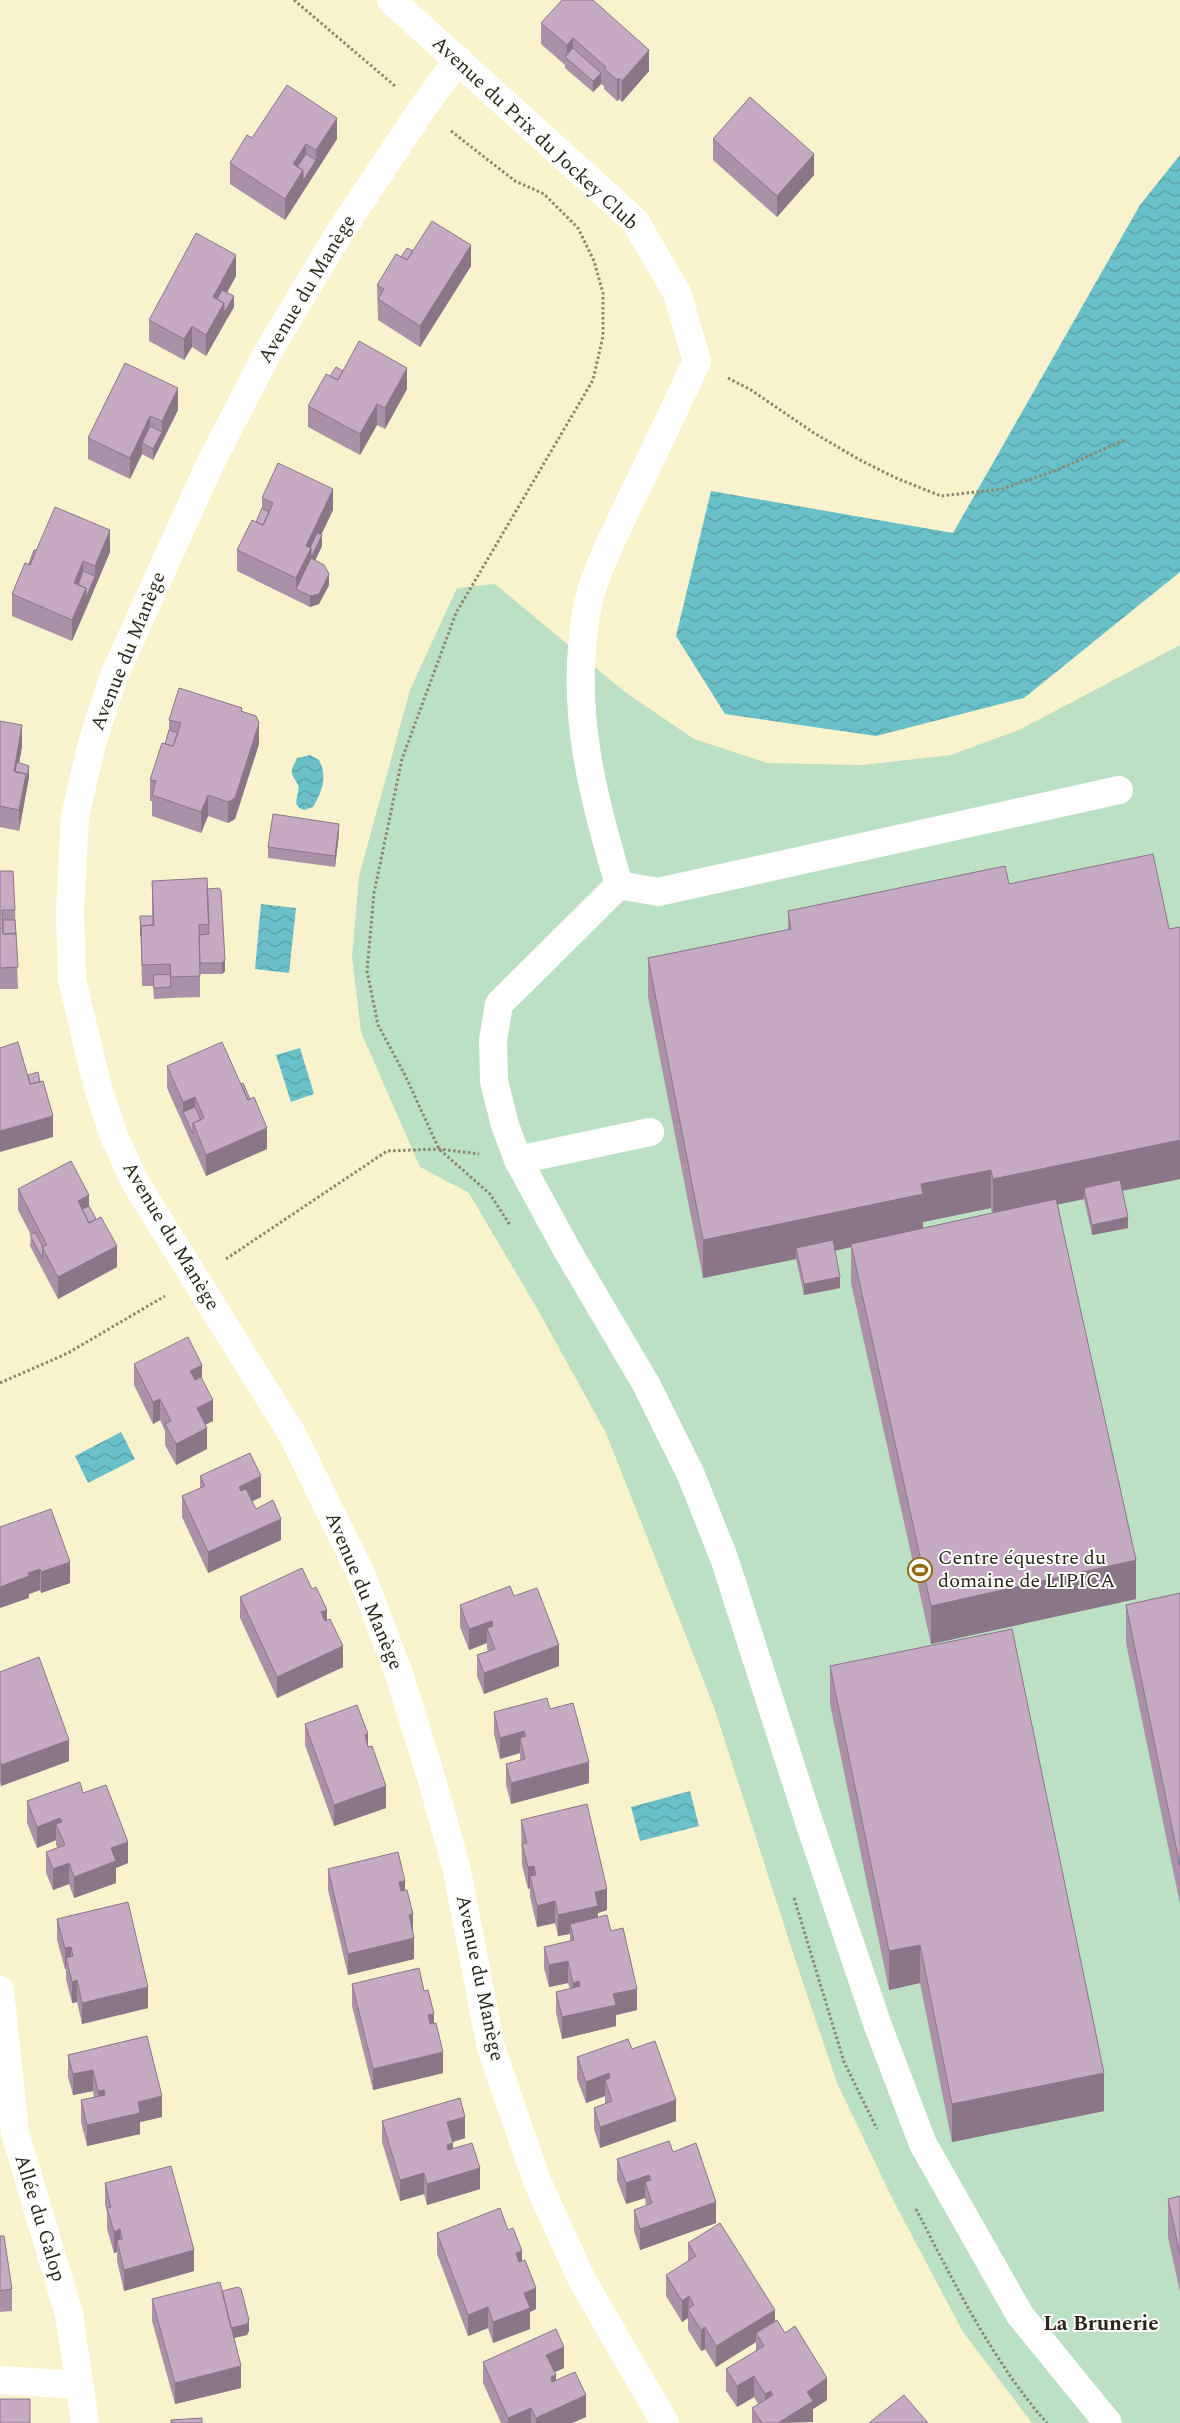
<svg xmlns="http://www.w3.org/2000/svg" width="1180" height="2423" viewBox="0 0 1180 2423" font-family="Spectral,serif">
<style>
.pitch{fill:#bbe0c4}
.water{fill:url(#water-waves)}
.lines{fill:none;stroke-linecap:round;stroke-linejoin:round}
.path{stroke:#8c876e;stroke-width:3;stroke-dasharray:2.5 2.5;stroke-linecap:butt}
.minor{stroke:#fff;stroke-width:28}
.wall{fill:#aa91a8;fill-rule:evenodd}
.shaded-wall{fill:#8b7688}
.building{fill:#c6a9c3;stroke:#8b7688}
.labels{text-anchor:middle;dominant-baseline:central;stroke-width:4;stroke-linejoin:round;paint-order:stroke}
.street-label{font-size:20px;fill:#2b281a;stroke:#fff}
.poi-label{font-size:20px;fill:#2b281a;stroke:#fff;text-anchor:start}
.neighbourhood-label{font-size:21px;font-weight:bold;fill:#2b281a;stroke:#fff}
</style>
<defs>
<pattern id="water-waves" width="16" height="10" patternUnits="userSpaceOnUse" patternTransform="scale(1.25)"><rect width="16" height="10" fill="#6ac0c9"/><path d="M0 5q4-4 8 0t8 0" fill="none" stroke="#579ca2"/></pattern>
</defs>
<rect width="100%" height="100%" fill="#f9f3cd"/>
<!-- pitch -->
<path class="pitch" d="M495 584 625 692 694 739 768 763 862 765 951 755 1019 730 1180 645V2423H1032L963 2332 892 2198 837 2083 794 1956 714 1707 606 1433 539 1312 469 1193 420 1167 361 1032 352 957 359 876 410 690 457 588Z"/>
<!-- water -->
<path class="water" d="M1180 155V572L1024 698 876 736 725 714 676 636 711 491 953 533 1140 205Z
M310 755 319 760C328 777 322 791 313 807L304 810C289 805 301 795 298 785 295 779 291 776 292 769L297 758Z
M261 904 296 908 289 973 255 969Z
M300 1048 314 1094 291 1102 276 1055Z
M121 1432 135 1459 88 1483 75 1456Z
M690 1791 699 1826 640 1841 631 1807Z"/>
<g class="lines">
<!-- path -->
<path class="path" d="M294 0 395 86
M451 131 515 181 544 194 578 228 594 261 603 293V336L593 380 456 613 402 759 374 893 367 971 378 1025 405 1075 439 1149 490 1194 510 1225
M728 378 751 390 814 433 860 460 896 478 941 496 1002 489 1057 470 1124 440
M226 1259 387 1151 439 1149 479 1154
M0 1383 68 1353 165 1296
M794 1898 844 2062 877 2129
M916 2209C952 2279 994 2364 1047 2423"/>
<!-- minor -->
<path class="minor" d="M391 0 635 221 677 293 697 361C675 408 653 455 630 501 614 536 592 576 586 614 570 711 592 792 619 885L499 1004 493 1040 494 1081 505 1125 518 1160
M458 59 422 109 338 235 269 350 210 464 113 678 91 747 75 817 70 913 72 980 97 1084 113 1134 135 1182 292 1434 361 1574 398 1671 431 1777 456 1866 491 2048 537 2181 582 2280 665 2423
M619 885 658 892 1119 790
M650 1132 518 1160 567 1250 646 1384 691 1475 724 1558 809 1822 878 2026 923 2144 1020 2315 1108 2423
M0 1990 15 2133 69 2314 85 2423
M0 2380 78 2385"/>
</g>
<!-- wall -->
<path class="wall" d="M541 23 649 71 622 102 619 99 617 101 604 89V86L601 84 593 92 565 68V65L541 44Z
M252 138 337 139 285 220 230 184V163Z
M713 139 814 175 777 217 713 160Z
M413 251 471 266 420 347 378 320 377 285 401 257Z
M236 276 227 293 234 307 206 356 192 347 184 360 149 341V320Z
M125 363 178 410 153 460 142 454 130 479 88 459V438Z
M343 371 407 389 385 429 377 425 360 455 308 427V406L330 376Z
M262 498 333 510 321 535 322 546 315 561 329 585 319 604 310 607 237 571V550L256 522 262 508Z
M36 550 110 552 72 641 12 616V594Z
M242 712 259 744 235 819 228 823 208 816 201 833 152 816V801H150V780L165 744 169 730V720Z
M0 721 22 746 19 763 29 777 19 831 0 827Z
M339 834 335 867 268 858V847Z
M0 871 15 910 18 989H0Z
M152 881 207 889 225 971 222 974H200V997L171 998 154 999 153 986H142L140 916H152Z
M1009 884 1169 929 1180 927V1179L1122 1191 1128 1228 1092 1235 1084 1199 1058 1204 1136 1599 931 1644 851 1283V1247L835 1251 840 1288 804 1295 796 1259 703 1278 648 997V958L788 930V911ZM991 1208 992 1213 923 1228V1222Z
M167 1066 267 1149 206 1176 167 1088Z
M18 1189 89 1206 117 1267 58 1299 30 1246 31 1235 18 1210Z
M134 1364 202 1379 213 1421 206 1424 207 1449 176 1465 165 1445V1431L160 1420 153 1424 134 1385Z
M200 1476 261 1497 252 1501 256 1509 281 1540 208 1573 182 1517V1496L200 1488Z
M0 1527 70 1583 41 1593 40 1590 29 1594V1598Z
M1180 1593V1904L1126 1643V1605Z
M514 1596 559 1666 484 1694 477 1676V1655L488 1651 487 1649V1643L469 1650 460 1627V1605Z
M240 1597 327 1620 343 1667 277 1698 240 1618Z
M830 1666 1104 2111 952 2142 920 1983 889 1990 830 1704Z
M0 1672 69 1761 1 1786 0 1782Z
M550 1709 589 1783 511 1804 506 1785V1764L520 1760V1753L500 1759 494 1734V1712Z
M305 1724 368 1745 386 1808 334 1826 305 1745Z
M83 1793 128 1863 116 1868V1883L74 1898 69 1884 53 1890 46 1873V1852L58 1848 56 1845V1840L37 1848 27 1823V1801Z
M521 1820 607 1910 598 1913V1917L611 1931 637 2010 616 2015V2026L562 2039 556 2013V1992L570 1989 568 1983 549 1987 544 1968V1947L570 1941V1934L558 1936 555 1923 537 1927 530 1897V1888L528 1889 522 1865Z
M328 1869 405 1890 413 1933 414 1959 348 1975 328 1890Z
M57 1919 148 2008 82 2024 77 2002 72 2003 66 1979V1969H65L57 1940Z
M352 1984 424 1991 434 2023 443 2073 373 2090 352 2006Z
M147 2036 162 2117 140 2122V2134L87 2146 81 2122V2100L94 2097 93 2091 73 2095 68 2077V2055Z
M632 2049 676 2121 600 2148 594 2129V2108L605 2104V2096L586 2103 577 2079V2057Z
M382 2121 465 2138 452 2142 453 2149 480 2189 427 2205 424 2194 400 2201 382 2142Z
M673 2152 716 2223 640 2250 634 2231V2210L646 2206 645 2198 626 2204 617 2180V2159Z
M105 2183 194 2271 124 2291 117 2261V2252L114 2253 107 2229V2212L105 2205Z
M1180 2196V2292L1168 2237V2199Z
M508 2230 522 2261 536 2309 530 2312V2329L493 2343 488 2328 468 2336 437 2254V2233Z
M0 2236 12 2289V2311L0 2312Z
M688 2243 775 2321 827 2400 813 2409V2422L752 2423V2408L758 2404 754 2397 737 2407 726 2391V2369L756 2351V2342L716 2367 705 2349 701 2351 688 2330V2318L682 2322 666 2296V2275L688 2261Z
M222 2291 249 2331 247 2335 234 2338 241 2388 175 2404 152 2321V2299Z
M483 2362 564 2368 555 2372 556 2380 586 2417 572 2423H501L483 2383Z"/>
<!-- shaded-wall -->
<path class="shaded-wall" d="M573 38V59L567 58V45Z
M649 50V71L622 102V81Z
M601 73V84L593 92V81Z
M619 78V99L617 101V80Z
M337 118V139L285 220V199L303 170 316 160V150Z
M306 144V165L298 177 293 164Z
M814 154V175L777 217V196Z
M471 245V266L420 347V326Z
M236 255V276L217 310 213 297Z
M234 296V307L224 324V313Z
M224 303V324L206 356V335Z
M192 326V347L184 360V339Z
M407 368V389L385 429V408Z
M178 388V410L162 442V421Z
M377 404V425L360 455V434Z
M150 416V437L142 443V454L130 479V458Z
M162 432V442L153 460V449Z
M333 489V510L311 556 322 535V546L311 569 296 589V578L306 546Z
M110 530V552L86 609V598L95 576V566Z
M83 561V582L78 595 74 583Z
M329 574V585L319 604 310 607V596Z
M86 588V609L72 641V620Z
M259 723V744L235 819 228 823V802Z
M22 725V746L16 782 14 771Z
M29 766V777L19 831V810L26 774Z
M208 795V816L201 833V812Z
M339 824V834L335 867V856Z
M225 960V971L222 974V963Z
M195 1097V1118L183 1112V1102Z
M53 1116V1137L0 1152V1131Z
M267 1128V1149L206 1176V1155Z
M1180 1140V1179L1086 1198 1084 1188V1199L993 1218V1179Z
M991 1170V1208L923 1222V1232L851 1244V1247L799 1258 796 1248V1259L703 1278V1240L921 1184Z
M89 1195V1216L78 1211V1201Z
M1128 1217V1228L1092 1235V1225Z
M117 1246V1267L58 1299V1277Z
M840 1277V1288L804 1295V1284Z
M202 1365V1386L190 1392V1371Z
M160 1399V1420L153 1424V1402Z
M213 1400V1421L197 1429V1408Z
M207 1428V1449L176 1465V1444Z
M261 1476V1497L239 1508V1487Z
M281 1519V1540L208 1573V1552Z
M1136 1560V1599L931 1644V1606Z
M70 1562V1583L41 1593V1572Z
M40 1569V1590L29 1594V1598L0 1608V1587L28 1573Z
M327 1610V1631L321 1612Z
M492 1621V1639L487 1628V1643L469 1650V1629Z
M559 1645V1666L484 1694V1673Z
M343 1646V1667L277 1698V1677Z
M524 1731V1752L520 1738V1753L500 1759V1738Z
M368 1734V1755L365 1735Z
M69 1740V1761L1 1786V1765Z
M589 1762V1783L511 1804V1783Z
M386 1786V1808L334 1826V1805Z
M60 1818V1834L56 1824V1840L37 1848V1827Z
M128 1842V1863L116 1868V1883L74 1898V1877L111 1848Z
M69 1863V1884L53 1890V1869Z
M534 1866V1887L530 1876V1888L528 1889V1867Z
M405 1881V1902L399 1903V1882Z
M607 1889V1910L598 1913V1927L570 1924V1934L558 1936V1915L595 1892Z
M555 1901V1923L537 1927V1906Z
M413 1914V1935L409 1915Z
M414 1938V1959L348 1975V1954Z
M920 1945V1983L889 1990V1951Z
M71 1947V1968L66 1958V1969H65V1948Z
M568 1961V1983L549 1987V1965Z
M77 1980V2002L72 2003V1982Z
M579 1981V2003L573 2004V1983Z
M148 1987V2008L82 2024V2003Z
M637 1989V2010L616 2015V2026L562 2039V2017L613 1994Z
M434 2014V2035L428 2036V2015Z
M443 2052V2073L373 2090V2069Z
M93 2070V2091L73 2095V2074Z
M609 2073V2093L605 2080V2096L586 2103V2082Z
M1104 2073V2111L952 2142V2104Z
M104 2090V2111L98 2112V2091Z
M162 2096V2117L140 2122V2134L87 2146V2125L138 2102Z
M676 2100V2121L600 2148V2127Z
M465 2117V2138L447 2144V2122Z
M453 2143V2165L447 2145Z
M480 2168V2189L427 2205V2184Z
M424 2173V2194L400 2201V2180Z
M649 2175V2195L645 2182V2198L626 2204V2183Z
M716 2202V2223L640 2250V2229Z
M120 2229V2251L117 2240V2252L114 2253V2232Z
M194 2250V2271L124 2291V2270Z
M522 2251V2272L516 2253Z
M536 2288V2309L530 2312V2329L493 2343V2322L524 2293Z
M689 2296 688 2318 682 2322V2301Z
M488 2307V2328L468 2336V2315Z
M775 2310V2331L756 2333V2342L716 2367V2346Z
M249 2320V2331L247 2335 229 2339V2328Z
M705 2327V2349L701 2351V2330Z
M564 2347V2368L546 2376V2355Z
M241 2366V2388L175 2404V2383Z
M556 2375V2396L551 2377Z
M754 2376V2397L737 2407V2386Z
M827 2378V2400L813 2409V2422L778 2423 807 2392Z
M771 2391V2412L765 2415V2394Z
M586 2395V2417L572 2423H536V2418Z
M531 2408V2423H508V2418Z"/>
<!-- building -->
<path class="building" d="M562 0H593L649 50 622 81 619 78 617 80 604 68 606 67 573 38 567 45 541 23Z
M573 48 601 73 593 81 565 57Z
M287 85 337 118 316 150 306 144 293 164 303 170 285 199 230 163 247 135 252 138Z
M750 97 814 154 777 196 713 139Z
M306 154 316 160 303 181V170L297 167Z
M432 221 471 245 420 326 378 299 384 289 377 285 396 254 407 260Z
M196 233 236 255 213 297 224 303 206 335 192 326 184 339 149 320Z
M407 248 413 251 407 260 401 257Z
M222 290 234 296 224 313V303L217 299Z
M359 341 407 368 385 408 377 404 360 434 308 406 326 374 338 380Z
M125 363 178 388 162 421 150 416 130 458 88 438Z
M336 367 343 371 338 380 330 376Z
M150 426 162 432 153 449 142 443Z
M278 463 333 489 306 546 311 548 296 578 237 550 252 520 263 525 273 503 262 498Z
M55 507 110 530 95 566 83 561 74 583 86 588 72 620 12 594 25 563 30 565Z
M262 508 269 512 263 525 256 522Z
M317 533 322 535 311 558V548H310Z
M34 550H36L30 565 29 564Z
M311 558 324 565 329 574 319 594 310 596 296 589Z
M83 571 95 576 86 598V588L78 585Z
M179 688 242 708 241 711 256 716 259 723 235 798 228 802 208 795 201 812 152 795 156 781 150 780 162 743 173 746 181 723 169 720Z
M0 721 22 725 14 771 26 774 19 810 0 806Z
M169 730 178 733 173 746 165 744Z
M17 762 29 766 26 784V774L15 772Z
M273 814 339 824 335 856 268 847Z
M1153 854 1169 929 1180 927V1140L993 1179 991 1170 921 1184 923 1194 703 1240 648 958 791 929 788 911 1005 866 1009 884Z
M0 871H13L15 910H2L3 934 16 933 18 967 0 968Z
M207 878 209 924 199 925 200 976 171 977 170 964 142 965 141 926 154 925 152 881Z
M219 888 221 891 225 960 222 963H200L199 935 209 934 207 889Z
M140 916H153V925L141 926V936Z
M3 920H15L16 934H3Z
M170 974 171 987 154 988 153 975Z
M18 1042 30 1084 43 1081 53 1116 0 1131V1048Z
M222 1042 248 1100 254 1097 267 1128 206 1155 193 1123 204 1118 195 1097 183 1102 167 1066Z
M38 1072 40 1082 30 1084 28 1075Z
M243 1083 250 1099 248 1100 241 1084Z
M195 1107 201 1120 193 1123V1134L183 1112Z
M71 1161 89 1195 78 1201 89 1223 101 1217 117 1246 58 1277 42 1247 47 1245 18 1189Z
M1120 1180 1128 1217 1092 1225 1084 1188Z
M1056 1199 1136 1560 931 1606 851 1244Z
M89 1206 96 1219 89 1223 82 1209Z
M35 1232 43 1247 42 1258 30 1235Z
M833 1240 840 1277 804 1284 796 1248Z
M188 1337 202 1365 190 1371 195 1380 201 1377 213 1400 197 1408 207 1428 176 1444 165 1424 171 1421 160 1399 153 1402 134 1364Z
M250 1453 261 1476 239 1487 241 1491 246 1489 256 1509 273 1500 281 1519 208 1552 182 1496 205 1486 200 1476Z
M51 1509 70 1562 41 1572 40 1569 28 1573 29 1576 0 1587V1527Z
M302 1568 312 1589 316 1587 327 1610 321 1612 325 1621 330 1619 343 1646 277 1677 240 1597Z
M510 1586 514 1596 537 1588 559 1645 484 1673 477 1655 495 1649 487 1628 493 1626 492 1621 469 1629 460 1605Z
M1180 1593V1866L1126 1605Z
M1012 1629 1104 2073 952 2104 920 1945 889 1951 830 1666Z
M39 1657 69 1740 1 1765 0 1761V1672Z
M547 1698 550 1709 573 1703 589 1762 511 1783 506 1764 525 1759 520 1738 526 1736 524 1731 500 1738 494 1712Z
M357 1705 368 1734 365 1735 368 1747 372 1746 386 1786 334 1805 305 1724Z
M80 1782 83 1793 106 1785 128 1842 111 1848 116 1861 74 1877 69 1863 53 1869 46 1852 65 1845 56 1824 62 1822 60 1818 37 1827 27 1801Z
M587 1804 607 1889 595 1892 598 1906 558 1915 555 1901 537 1906 530 1876 536 1875 534 1866 528 1867 522 1844 527 1843 521 1820Z
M398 1852 405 1881 399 1882 401 1891 407 1890 413 1914 409 1915 414 1938 348 1954 328 1869Z
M128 1902 148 1987 82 2003 77 1980 72 1982 66 1958 73 1956 71 1947 65 1948 57 1919Z
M607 1915 611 1931 623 1928 637 1989 613 1994 616 2005 562 2017 556 1992 580 1986 579 1981 573 1983 568 1961 549 1965 544 1947 574 1940 570 1924Z
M419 1968 424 1991 428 1990 434 2014 428 2015 430 2024 436 2023 443 2052 373 2069 352 1984Z
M147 2036 162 2096 138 2102 140 2113 87 2125 81 2100 105 2095 104 2090 98 2091 93 2070 73 2074 68 2055Z
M628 2039 632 2049 655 2041 676 2100 600 2127 594 2108 612 2101 605 2080 610 2078 609 2073 586 2082 577 2057Z
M460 2098 465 2117 447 2122 453 2143 447 2145 448 2150 472 2143 480 2168 427 2184 424 2173 400 2180 382 2121Z
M669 2141 673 2152 696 2143 716 2202 640 2229 634 2210 652 2203 645 2182 651 2180 649 2175 626 2183 617 2159Z
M171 2166 194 2250 124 2270 117 2240 122 2239 120 2229 114 2232 107 2208 111 2207 105 2183Z
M1180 2196V2254L1168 2199Z
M500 2208 508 2230 513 2228 522 2251 516 2253 519 2262 525 2260 536 2288 524 2293 530 2308 493 2322 488 2307 468 2315 437 2233Z
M720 2223 775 2310 716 2346 705 2327 701 2330 688 2309 694 2305 689 2296 682 2301 666 2275 696 2256 688 2243Z
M0 2236H4L12 2289 0 2291Z
M220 2282 241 2366 175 2383 152 2299Z
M238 2287 241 2289 249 2320 247 2324 231 2328 222 2291Z
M777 2320 785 2333 795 2326 827 2378 807 2392 813 2401 778 2423H762L752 2408 773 2395 771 2391 765 2394 754 2376 737 2386 726 2369 764 2346 756 2333Z
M556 2329 564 2347 546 2355 556 2375 551 2377 552 2382 575 2372 586 2395 536 2418 531 2408 508 2418 483 2362Z
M904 2395 928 2423H869Z
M0 2399H30V2423H0Z
M202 2418V2423H171V2420Z"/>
<!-- icons -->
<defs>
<symbol id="stadium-ring" viewBox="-11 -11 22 22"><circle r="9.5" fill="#fff" stroke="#936712" stroke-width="1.5"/><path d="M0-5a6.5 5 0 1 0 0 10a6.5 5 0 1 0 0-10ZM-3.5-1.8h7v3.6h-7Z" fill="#936712"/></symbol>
</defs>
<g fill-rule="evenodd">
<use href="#stadium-ring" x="906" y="1556" width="28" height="28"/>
</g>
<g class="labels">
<!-- street labels -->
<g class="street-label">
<text transform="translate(535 133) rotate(43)">Avenue du Prix du Jockey Club</text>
<text transform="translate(307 289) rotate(-59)">Avenue du Manège</text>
<text transform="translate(128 651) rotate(-68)">Avenue du Manège</text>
<text transform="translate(171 1236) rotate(59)">Avenue du Manège</text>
<text transform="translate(364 1591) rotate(67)">Avenue du Manège</text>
<text transform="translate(480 1978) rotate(78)">Avenue du Manège</text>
<text transform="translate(40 2218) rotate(73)">Allée du Galop</text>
</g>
<!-- poi labels -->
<g class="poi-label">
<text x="938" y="1558">Centre équestre du<tspan x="938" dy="23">domaine de LIPICA</tspan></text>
</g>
<!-- neighbourhood labels -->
<g class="neighbourhood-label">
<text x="1101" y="2324">La Brunerie</text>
</g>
</g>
</svg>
